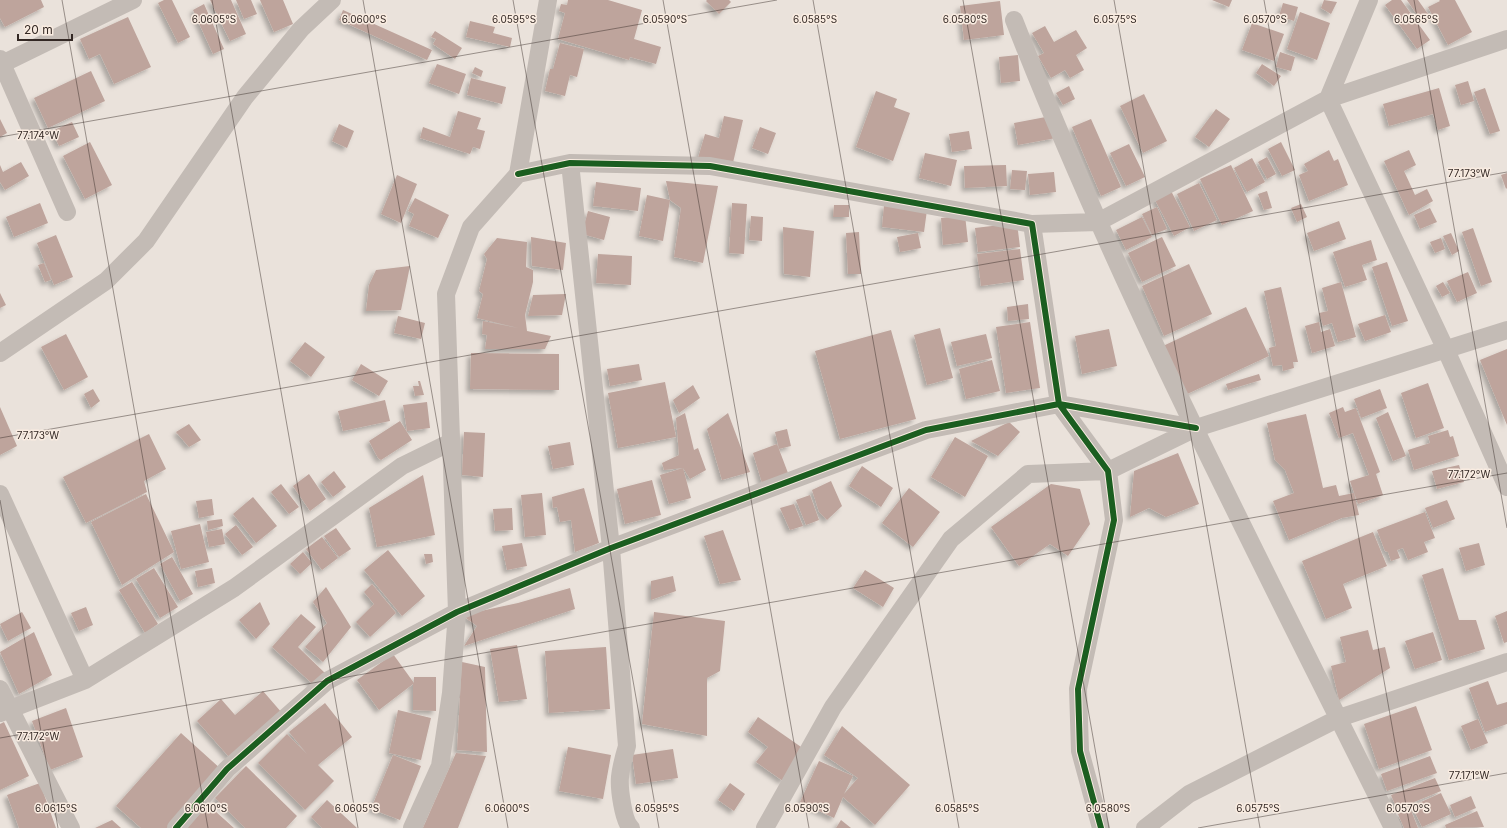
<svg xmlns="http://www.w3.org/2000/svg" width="1507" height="828" viewBox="0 0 1507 828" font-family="Inter,sans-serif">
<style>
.building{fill:#bea49c;filter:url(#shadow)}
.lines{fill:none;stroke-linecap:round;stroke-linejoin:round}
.minor{stroke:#c3bbb5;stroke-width:18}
.cycleway-casing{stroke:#f9ece1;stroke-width:8}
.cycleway{stroke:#1b5e20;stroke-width:6}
.ticks{fill:none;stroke:#332824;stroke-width:1;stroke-opacity:0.45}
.ticks-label{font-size:10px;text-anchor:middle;fill:#332824;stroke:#f9ece1;stroke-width:3;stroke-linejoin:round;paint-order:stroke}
</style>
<defs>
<filter id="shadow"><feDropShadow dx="-3.5" dy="3.5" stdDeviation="2" flood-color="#0004"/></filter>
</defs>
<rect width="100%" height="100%" fill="#eae2db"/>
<!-- building -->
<path class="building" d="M0 0H41L44 7 5 27 0 18Z
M164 0H172L190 37 178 43 158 3Z
M210 0H231L246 34 230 41Z
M236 0H251L257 14 244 19Z
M260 0H283L293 24 274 32Z
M568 0H608L642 10 634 39 661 47 656 64 630 57 629 60 558 39 565 13 559 11 561 4 567 5Z
M707 0H729L731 2 719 14 706 1Z
M1212 0H1232L1229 7Z
M1324 0 1337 2 1331 14 1321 8Z
M1392 0H1401L1430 40 1417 49 1385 5Z
M1407 0H1418L1428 14 1420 19Z
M1439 0H1455L1472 32 1448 45 1428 7 1440 1Z
M1000 1 1004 35 964 40 960 6Z
M1283 3 1298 7 1294 21 1279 16Z
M204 4 224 49 213 54 193 10Z
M343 10 432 50 427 60 339 20Z
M1300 12 1330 23 1317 60 1287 49Z
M128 17 151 67 114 84 100 54 89 59 80 39Z
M470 21 495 27 493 33 512 38 510 47 466 37Z
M1252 23 1284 34 1274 61 1242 50Z
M1045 26 1054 42 1076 30 1087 48 1076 55 1084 70 1070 78 1065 70 1051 78 1038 56 1044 53 1032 33Z
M435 31 462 48 455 59 433 44 436 39 431 37Z
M560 43 584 49 577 77 570 75 565 96 545 91 550 69H553Z
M1280 52 1295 57 1291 71 1276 67Z
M1018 55 1020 81 1001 83 999 57Z
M437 64 466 74 459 94 429 83Z
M1262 64 1281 76 1274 86 1256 73Z
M475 67 483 71 481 77 472 73Z
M91 71 105 101 48 128 34 98Z
M471 78 506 87 502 104 467 95Z
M1468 81 1474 101 1461 105 1455 85Z
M1069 86 1075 99 1063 105 1056 93Z
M1439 88 1450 126 1438 130 1433 114 1389 126 1383 104Z
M1485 88 1500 131 1490 134 1474 92Z
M876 91 897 99 894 107 910 113 893 161 856 147Z
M1144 94 1167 141 1143 153 1120 106Z
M1216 109 1230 119 1209 147 1195 137Z
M458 111 481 118 477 129 485 131 480 149 473 147 470 154 420 138 423 127 450 137Z
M724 116 743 120 732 167 698 158 705 134 719 138Z
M1051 116 1056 138 1018 145 1014 123Z
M0 119 7 133 0 137Z
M1091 119 1121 187 1101 196 1072 127Z
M72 122 79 137 59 146 52 131Z
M339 124 354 131 347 148 332 141Z
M760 127 776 133 768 154 752 148Z
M969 131 972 149 952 152 949 134Z
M90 142 112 185 85 199 63 156Z
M1281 142 1295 170 1282 176 1268 149Z
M1129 144 1145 177 1126 186 1110 153Z
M1329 150 1334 161 1338 159 1348 185 1309 201 1299 175 1308 171 1304 164Z
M1409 150 1416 165 1404 171 1415 195 1427 189 1433 201 1409 215 1384 161Z
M925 153 957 160 951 186 919 178Z
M1267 157 1276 174 1267 179 1258 162Z
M1252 158 1265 182 1247 192 1234 168Z
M21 162 29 176 5 190 0 182V165L3 172Z
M1006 165 1007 186 965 188 964 166Z
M1231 165 1253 211 1222 225 1200 179Z
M1012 170 1027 171 1025 190 1010 189Z
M1054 172 1056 192 1030 195 1028 174Z
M1507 173V188L1506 189 1501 175Z
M397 175 417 184 401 223 381 214Z
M666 181 718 186 703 263 674 257 681 208 670 200Z
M596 182 641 188 638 211 593 206Z
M1199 183 1217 220 1194 231 1177 194Z
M1170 189 1190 227 1174 236 1154 198Z
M1267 191 1272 208 1264 210 1258 194Z
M647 195 670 200 663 241 639 236Z
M415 198 449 215 438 238 409 226 414 214 408 211Z
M40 203 48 223 14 237 6 217Z
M732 203 747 204 744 254 729 253Z
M1301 204 1307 217 1297 222 1291 208Z
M834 205H849V217H833Z
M884 205 927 210 924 232 882 227Z
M1157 207 1167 229 1152 235 1142 214Z
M1430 208 1437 222 1420 229 1414 215Z
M588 211 610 217 604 240 582 234Z
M965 215 968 242 943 245 941 218Z
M751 216 763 217 762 241 749 240Z
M1142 217 1152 237 1126 250 1116 230Z
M1339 221 1346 239 1314 251 1307 233Z
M1017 223 1020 247 978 252 975 228Z
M783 227 814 231 810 277 784 274Z
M1473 228 1492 282 1481 286 1462 232Z
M859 232 861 274H848L846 233Z
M918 233 921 248 900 252 897 237Z
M1451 233 1459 251 1452 255 1443 236Z
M56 235 73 277 54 285 37 243Z
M531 237 566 243 563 270 532 266Z
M1162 237 1176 266 1142 282 1128 253Z
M497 238 527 242 526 267 533 270V282L525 315 527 331 551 336 545 349H485L487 335 482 334 483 321 518 328 477 318 483 294 479 291 487 259 484 254Z
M1441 238 1445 249 1435 253 1430 242Z
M1371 240 1377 260 1362 265 1367 280 1345 287 1333 252Z
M1020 249 1024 280 981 286 977 254Z
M598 254 632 256 631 285 596 283Z
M1387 262 1408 321 1392 326 1372 267Z
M44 263 51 280 45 282 38 265Z
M1189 264 1212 314 1164 336 1142 286Z
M410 266 401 310 366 311 369 285 376 270Z
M1468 272 1477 293 1457 302 1447 281Z
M1341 282 1356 337 1338 342 1332 323 1323 326 1319 313 1328 311 1322 288Z
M1443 282 1450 293 1442 297 1436 286Z
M1281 287 1298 362H1293L1294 368 1283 371 1282 365 1273 366 1269 348 1276 346 1264 291Z
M0 293 6 305 0 308Z
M566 294 562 315 528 316 533 295Z
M1028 304 1029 319 1008 321 1007 307Z
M1246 307 1269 356 1185 395 1163 346Z
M1385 315 1391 332 1365 341 1358 324Z
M398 316 425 323 421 339 394 333Z
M1030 322 1040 388 1006 393 996 327Z
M1319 322 1321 332 1330 329 1335 346 1312 353 1305 326Z
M940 328 953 378 927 385 914 335Z
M1109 329 1117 366 1082 374 1075 336Z
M891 330 916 419 840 439 815 351Z
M66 334 88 377 64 390 41 347Z
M986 334 992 358 957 366 951 342Z
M305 342 325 357 311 377 290 361Z
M1507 349V425L1480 360Z
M471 353 559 354V390L470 389Z
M992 360 1000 391 966 399 959 369Z
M361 364 388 381 379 396 352 380Z
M639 364 642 380 610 386 607 369Z
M1259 374 1261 380 1228 390 1226 384Z
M418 381H420L424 395 415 396 413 386H419Z
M665 382 676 437 618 448 608 393Z
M1428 383 1444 428 1416 438 1401 393Z
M693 385 700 398 679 413 673 400Z
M93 389 100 401 91 408 84 394Z
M1380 389 1387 408 1361 418 1354 399Z
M385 400 390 421 343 431 338 411Z
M427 402 430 428 407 431 403 405Z
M0 407 17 446 0 455Z
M1343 407 1345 412 1356 408 1380 472 1376 474 1383 495 1358 504 1350 481 1369 475 1353 433 1339 438 1329 413Z
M1388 412 1406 456 1393 461 1376 418Z
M685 413 694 450 698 448 706 470 690 479 683 468 664 470 662 463 679 455 676 418Z
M728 413 750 472 722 480 707 429Z
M1306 414 1323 488 1336 485 1339 496 1354 493 1359 515 1342 518 1289 540 1273 501 1294 493 1285 470 1275 460 1267 423Z
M400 421 412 440 381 460 378 458 369 441Z
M1009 422 1020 432 998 456 971 441Z
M189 424 201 440 189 447 176 432Z
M787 429 791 446 779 449 775 432Z
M1448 430 1450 437 1453 436 1459 456 1414 470 1408 450 1430 443 1428 436Z
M464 432 485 433 483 477 462 475Z
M149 434 166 469 144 481 147 492 86 523 63 477Z
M955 437 988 456 965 497 931 477Z
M570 442 574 465 553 469 548 446Z
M777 444 788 473 762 483 753 453Z
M1178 453 1199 504 1166 517 1149 508 1130 517 1134 471Z
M1459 465 1464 482 1437 489 1432 471Z
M862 466 893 488 881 507 849 486Z
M683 468 691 498 669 504 660 475Z
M334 471 346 487 333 497 321 482Z
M309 474 326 499 310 511 293 486Z
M423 475 435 535 377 547 369 508Z
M652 480 661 515 625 524 617 489Z
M831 481 842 506 827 520 819 512 812 490Z
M281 484 299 507 289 514 271 492Z
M1051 484 1080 489 1090 524 1068 556 1050 544 1019 566 991 527Z
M584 488 599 543 575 552 571 520 560 522 557 507 553 508 552 497Z
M909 488 940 512 913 547 882 523Z
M542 493 546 535 525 537 521 495Z
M146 494 174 552 122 585 91 522Z
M810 495 819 520 806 525 796 500Z
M253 497 277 526 256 543 233 514Z
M212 499 214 515 199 518 196 501Z
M1447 500 1455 519 1433 528 1425 508Z
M794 504 803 526 790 530 780 508Z
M512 508 513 530 495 531 493 509Z
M1425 512 1435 538 1424 542 1428 552 1408 560 1403 548 1397 550 1400 558 1391 561 1388 552 1385 551 1377 530Z
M222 519 223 526 208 530 207 521Z
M200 524 209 562 181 569 171 531Z
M236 525 253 547 242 555 225 534Z
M336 528 351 549 339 557 324 536Z
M222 529 225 544 209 547 206 532Z
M723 530 741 580 720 584 704 536Z
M1373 532 1387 566 1343 584 1352 608 1326 619 1302 561Z
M322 537 338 558 322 570 306 549Z
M522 543 527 566 507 570 502 546Z
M1479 543 1485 565 1466 571 1459 548Z
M388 550 425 596 402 616 364 570Z
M303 552 312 563 300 574 290 564Z
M424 554H432L433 562 426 564Z
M172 557 193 594 180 601 160 564Z
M154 568 178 607 160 618 136 579Z
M212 568 215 583 198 587 195 571Z
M1443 568 1459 620H1476L1485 649 1449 660 1422 575Z
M865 570 894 588 883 607 853 588Z
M673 576 676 591 651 600V581Z
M132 582 158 624 145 633 119 590Z
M372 584 396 613 370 637 356 622 374 604 364 592Z
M326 587 351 627 323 662 305 647 327 623 313 602Z
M570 588 575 609 464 646 477 626 462 615 518 603Z
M260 602 270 624 256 639 239 620Z
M86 607 93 625 79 631 71 613Z
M1507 611V642L1504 643 1495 616Z
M22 612 31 628 8 641 0 624Z
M654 612 725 621 720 671 707 678V736L642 724Z
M301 614 316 627 298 647 327 675 316 687 272 647Z
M1368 630 1373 650 1385 647 1390 668 1339 700 1331 666 1346 662 1340 637Z
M34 632 52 675 19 694 0 652Z
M1433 632 1442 660 1415 669 1405 641Z
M517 645 527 699 499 702 490 649Z
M606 647 610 709 549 713 545 651Z
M393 654 414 683V677H436V711L413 710V684L379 710 357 680Z
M462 662 485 667 487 752 457 750Z
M1488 681 1497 705 1507 702V724L1485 732 1469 688Z
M263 691 282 713 230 758 197 721 221 699 235 715Z
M325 703 352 737 318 765 334 781 305 810 258 763 287 734 307 754 289 732Z
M1416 706 1432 750 1379 769 1364 724Z
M66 708 83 757 50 770 32 721Z
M398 710 431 718 421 760 389 753Z
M758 717 804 749 783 781 756 762 768 747 748 732Z
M1478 719 1488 743 1471 750 1461 726Z
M4 722 29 776 0 790V724Z
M842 726 910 785 875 825 843 797 834 818 800 802 819 761 853 776 844 794 858 778 824 755Z
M181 733 222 770 170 828H141L116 806Z
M568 747 611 755 603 799 559 791Z
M673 749 678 778 636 784 632 755Z
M456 753 486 756 458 828H423Z
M393 755 421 766 400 820 371 809Z
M1430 756 1437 773 1387 791 1381 774Z
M246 766 297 816 286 828H245L215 798Z
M1435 778 1441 791 1397 809 1391 795Z
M40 783 56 828H19L7 795Z
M730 783 745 794 734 811 718 800Z
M1441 793 1451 814 1422 827 1412 806Z
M1471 796 1476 808 1455 817 1450 805Z
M327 800 357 828H322L311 817Z
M205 802 234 828H180Z
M1410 808 1418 828H1404L1398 814Z
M1477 811 1484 827 1446 828 1445 825Z
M112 820 121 828H95Z
M841 820 851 828H836Z"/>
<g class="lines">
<!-- minor -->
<path class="minor" d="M1369 0 1328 99 1446 350 1507 487
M1014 20C1122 297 1261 561 1393 828
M0 59 67 212
M0 65 133 0
M570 163 611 548 627 746C624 756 621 767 620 777 619 788 623 821 631 828
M518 174 570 163 710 166 1032 224 1059 404 1108 471 1114 520 1078 689 1080 751 1101 828
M1032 224 1098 222 1328 99 1507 39
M0 353 106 281 146 241 245 97 301 29 332 0
M0 494 85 680
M0 689 71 828
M0 713 85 680 234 588 402 466 451 442
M176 828 227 769 327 681 457 612 611 548 926 430 1059 404 1196 428
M412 828 440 766 451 693 457 612 446 294 471 227 518 174 548 0
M765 828 833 707 951 539 1028 474 1108 471 1196 428 1507 330
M1145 828 1189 794 1339 718 1507 662"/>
<defs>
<path id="cycleway" d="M518 174 570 163 710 166 1032 224 1059 404 1108 471 1114 520 1078 689 1080 751 1101 828
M176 828 227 769 327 681 457 612 611 548 926 430 1059 404 1196 428"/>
</defs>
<!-- cycleway casing -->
<use href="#cycleway" class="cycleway-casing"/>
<!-- cycleway -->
<use href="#cycleway" class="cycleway"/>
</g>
<!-- ticks -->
<path class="ticks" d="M62 0 208 828M212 0 358 828M363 0 508 828M513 0 659 828M663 0 809 828M813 0 959 828M963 0 1109 828M1114 0 1260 828M1264 0 1410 828M1414 0 1507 528M0 137 777 0M0 438 1507 172M0 500 58 828M0 738 1507 473M1198 828 1507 773"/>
<g class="ticks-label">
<text x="1416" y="23">6.0565°S</text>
<text x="214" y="23">6.0605°S</text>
<text x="364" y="23">6.0600°S</text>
<text x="514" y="23">6.0595°S</text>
<text x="665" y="23">6.0590°S</text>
<text x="815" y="23">6.0585°S</text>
<text x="965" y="23">6.0580°S</text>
<text x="1115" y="23">6.0575°S</text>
<text x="1265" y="23">6.0570°S</text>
<text x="38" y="139">77.174°W</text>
<text x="1469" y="177">77.173°W</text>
<text x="38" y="439">77.173°W</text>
<text x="1469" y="478">77.172°W</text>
<text x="38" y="740">77.172°W</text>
<text x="1469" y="779">77.171°W</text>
<text x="56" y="812">6.0615°S</text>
<text x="206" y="812">6.0610°S</text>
<text x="357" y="812">6.0605°S</text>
<text x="507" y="812">6.0600°S</text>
<text x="657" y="812">6.0595°S</text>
<text x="807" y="812">6.0590°S</text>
<text x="957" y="812">6.0585°S</text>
<text x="1108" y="812">6.0580°S</text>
<text x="1258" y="812">6.0575°S</text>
<text x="1408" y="812">6.0570°S</text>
</g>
<!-- scale -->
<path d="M18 34v6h54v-6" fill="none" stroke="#332824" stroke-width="2"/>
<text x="24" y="34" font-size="12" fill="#332824" stroke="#f9ece1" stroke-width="3" paint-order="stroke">20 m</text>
</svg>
